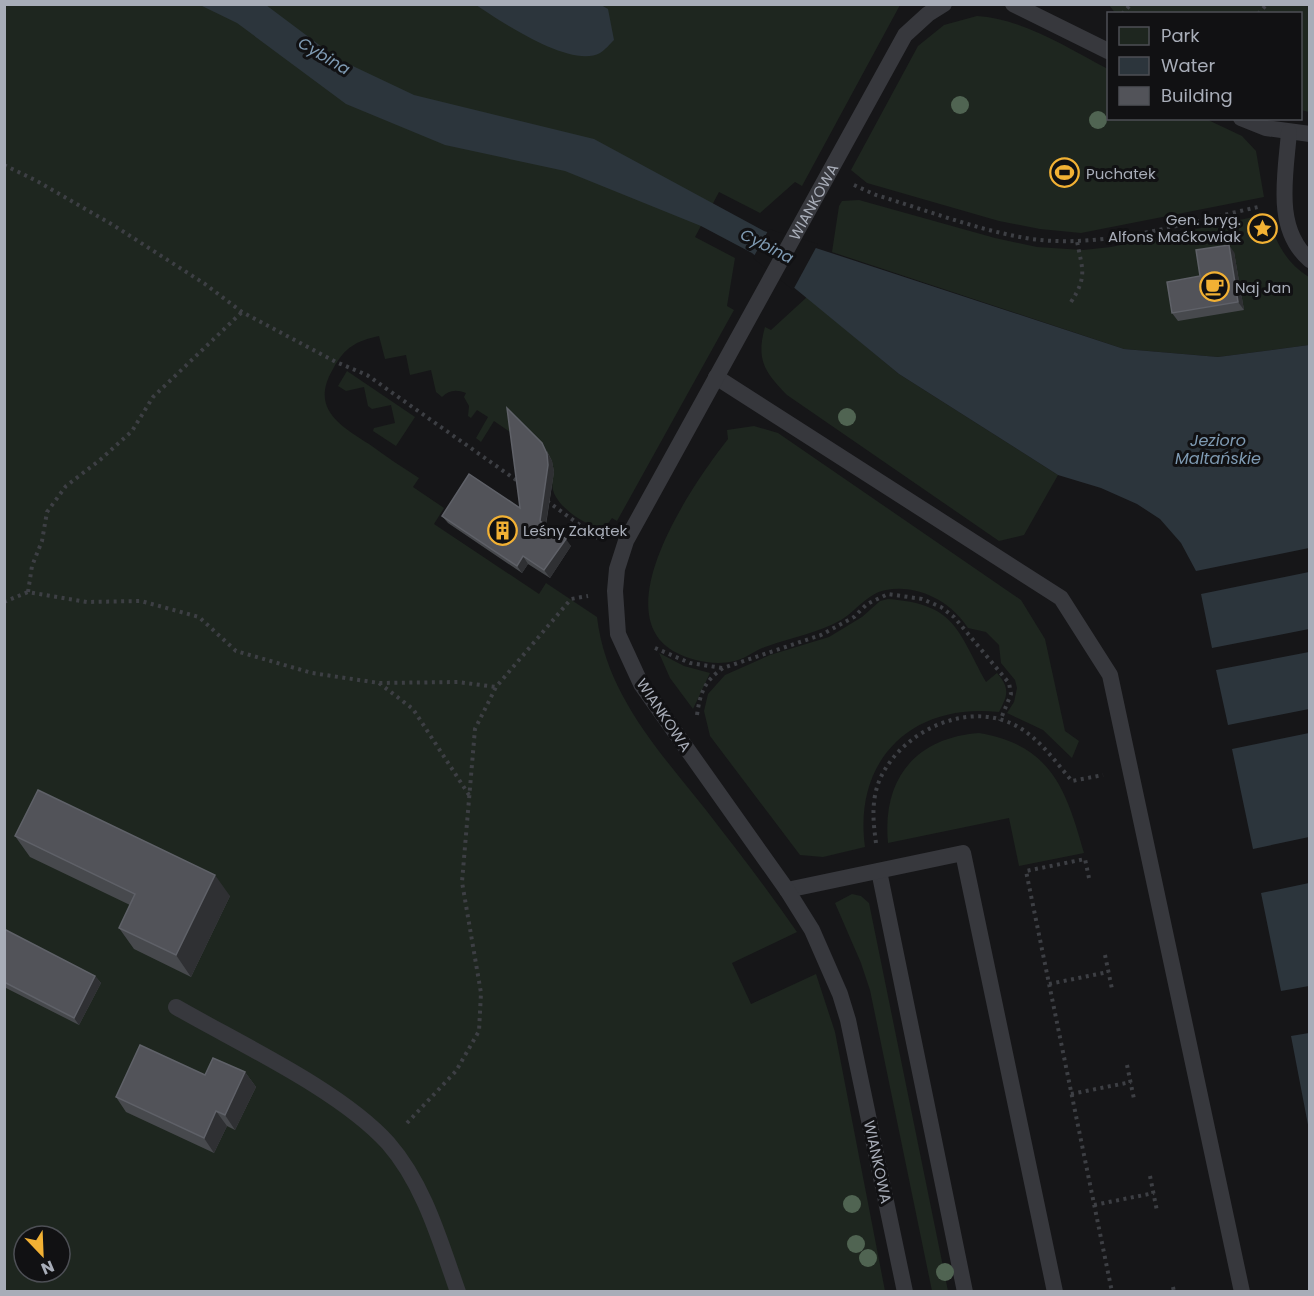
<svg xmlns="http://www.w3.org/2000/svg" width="1314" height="1296" viewBox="0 0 1314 1296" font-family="Poppins,sans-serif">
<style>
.green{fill:#1e261f;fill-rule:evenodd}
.water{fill:#2c353c}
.pier{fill:#161618}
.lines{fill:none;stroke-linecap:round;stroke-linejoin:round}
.path{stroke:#3d3f44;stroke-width:4;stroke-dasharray:3 4.5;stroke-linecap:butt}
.lane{stroke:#37383d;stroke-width:16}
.tree{fill:#506452}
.wall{fill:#47494d}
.shaded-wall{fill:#2f3033}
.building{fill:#525359;stroke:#5f6168;stroke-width:1.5}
.labels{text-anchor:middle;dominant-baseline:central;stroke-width:6;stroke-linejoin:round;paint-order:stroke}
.poi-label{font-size:15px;fill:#a8adb8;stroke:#111113;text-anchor:start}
.street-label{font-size:15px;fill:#a8adb8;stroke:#111113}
.water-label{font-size:16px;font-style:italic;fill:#7f9bb3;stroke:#111113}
</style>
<rect width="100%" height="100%" fill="#161618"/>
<!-- green -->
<path class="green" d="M5 5H900L802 186 795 182 760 213 719 192 695 237 735 258 727 306 734 310 617 521 612 518 604 529C587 527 557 507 553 490 551 481 553 471 552 461L494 421 481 442 476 438 488 417 477 410 471 418 468 416 469 406 464 397 466 393C456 389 449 390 442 397L436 392 431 370 410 375 406 355 385 359 379 336C356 341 345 347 333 369 310 408 339 425 369 444 385 456 402 467 419 478L413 487 444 508 434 524 539 594 546 583 597 617C606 694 659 751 706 810 737 850 768 890 797 932L732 963 751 1004 816 974 835 1032 885 1291 5 1292ZM24 1236H60V1272H24Z
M1109 5H1309V112L1301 110 1300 14H1116Z
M977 16C1024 19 1067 48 1108 69V118L1206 119 1242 136 1256 151 1264 197 1081 233 1040 229 999 221 867 183 851 170 918 46 944 25Z
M859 200 995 238 1037 247 1083 250 1111 247 1268 214C1274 240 1285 262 1309 277V345L1218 357 1124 349 832 252 839 206 842 201Z
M807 297 899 374 1058 475 1024 535 999 541 787 395C764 372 756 359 765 327L771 330Z
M347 371 415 417 396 446 373 431 374 428 395 423 391 405 372 409 368 406 364 387 346 391 338 386Z
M754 426 778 433 1021 600 1045 639 1065 731 1079 741 1072 758 1043 730 1007 713 1014 702 1017 688 1015 680 1001 663 999 645 986 632 968 628C951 602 919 584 886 590 868 593 856 611 841 620 818 633 793 637 768 646 757 649 747 658 735 661 715 666 691 661 673 651 605 610 695 481 728 439L727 430Z
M888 599C955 604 957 629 986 682L997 673C1010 688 1008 695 999 712 912 702 853 760 865 847L823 857 800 855 710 736 704 711 708 694 725 675 770 655 829 637 862 617 880 601Z
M659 653 684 666 710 673 693 709 670 678Z
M979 733C1051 745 1066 789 1084 853L1019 866 1009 818 888 843C882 779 915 738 979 733Z
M852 894 861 896 869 903 948 1291H932L870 990 861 963 835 903Z"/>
<!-- water -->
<path class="water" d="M200 5H266L338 59 414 95 594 139 764 231 1124 349 1218 357 1309 345V548L1196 571 1181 543 1160 519 1137 504 1101 488 1058 475 899 374 752 253 701 226 565 171 445 145 346 104 237 23Z
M476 5H601L608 9 614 40C610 44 605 50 600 53 571 69 500 21 476 5Z
M1309 572V629L1212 648 1201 594Z
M1309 652V709L1228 725 1216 670Z
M1309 733V837L1253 849 1232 749Z
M1309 883V986L1281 991 1261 893Z
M1309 1033H1310L1309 1130 1291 1036Z"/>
<!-- pier -->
<path class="pier" d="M769 229 818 244 793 290 753 258Z"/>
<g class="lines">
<!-- path -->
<path class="path" d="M1122 14 1131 4
M1258 14 1267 4
M4 165 37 181 113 225 205 284 242 312 336 362 367 375 519 482
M854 185 876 195C923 209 972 228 1020 237 1094 252 1185 223 1258 207
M1071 302C1088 276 1082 269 1077 241
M547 501 599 539
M28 592 32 566 42 541 47 512 66 486 100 460 132 431 153 397 242 312
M4 602 28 592 87 602 141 601 199 617 236 651 312 673 379 683 458 682 496 687
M655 648 690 663 722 668
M379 683 413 709 469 795
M697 715C700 694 704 681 723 668L821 635 854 617 867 604 888 594 922 599 941 607 954 617 1009 683 1011 694 1000 721
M876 843C873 821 871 800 880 779 900 734 961 703 1008 722 1036 733 1053 759 1072 781L1103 775
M1089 878 1085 859 1026 871 1112 1292
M1105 955 1112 989
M1049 984 1108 972
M1127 1065 1134 1099
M1071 1094 1131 1082
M407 1123 456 1071 479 1031 481 993 462 882 475 729 496 687 571 599 588 596
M1150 1176 1157 1211
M1094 1205 1154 1193
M1173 1287 1174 1292"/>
<!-- lane -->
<g class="lane">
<path d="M1013 4 1108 51"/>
<path d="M1241 118 1266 128 1310 134"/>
<path d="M1289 132C1286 173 1273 229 1310 260"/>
<path d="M716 377 1061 598 1110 675 1242 1292"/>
<path d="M879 871 965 1292"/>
<path d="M787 890 963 853 1055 1292"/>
<path d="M176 1007C240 1044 340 1090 388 1143 424 1184 440 1241 458 1292"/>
<path id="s1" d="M905 1292 848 1020 840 994 812 930 787 890 641 684 618 634 615 591 617 569 626 541 905 35 928 14 944 4"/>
</g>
</g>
<!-- trees -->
<g class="tree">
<circle cx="960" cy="105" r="9"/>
<circle cx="1098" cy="120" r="9"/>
<circle cx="847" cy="417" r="9"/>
<circle cx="852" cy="1204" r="9"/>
<circle cx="856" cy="1244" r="9"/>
<circle cx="868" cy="1258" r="9"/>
<circle cx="945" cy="1272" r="9"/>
</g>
<!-- wall -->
<path class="wall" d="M1234 252 1244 310 1178 321 1172 313 1200 276Z
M547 451 552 461 554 472 546 525 571 546 550 578 528 564 522 573 448 523 442 516 520 508Z
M15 836 230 896 191 977 134 949 119 928 130 905 30 857Z
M4 929 95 976 101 983 79 1025 4 987Z
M245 1072 256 1087 235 1130 227 1126 214 1153 126 1112 116 1097 205 1075Z"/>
<!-- shaded-wall -->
<path class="shaded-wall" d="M1229 245 1234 252 1244 310 1238 302Z
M542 443 552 461 554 472 545 529 540 521Z
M566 539 571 546 550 578 544 570Z
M523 556 528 564 522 573 517 566Z
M215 875 230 896 191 977 176 955Z
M95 976 101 983 79 1025 74 1018Z
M245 1072 256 1087 235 1130 225 1115Z
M216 1111 227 1126 214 1153 204 1138Z"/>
<!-- building -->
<path class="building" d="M1229 245 1238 302 1172 313 1167 282 1200 276 1196 250Z
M507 408 542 443 547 454 548 465 540 521 566 539 544 570 523 556 517 566 442 516 469 474 520 508Z
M38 790 215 875 176 955 119 928 135 894 15 836Z
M4 929 95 976 74 1018 4 982Z
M140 1045 205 1075 213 1058 245 1072 225 1115 216 1111 204 1138 116 1097Z"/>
<!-- icons -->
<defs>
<symbol id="stadium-ring" viewBox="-11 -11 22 22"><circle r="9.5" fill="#111113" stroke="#f2b134" stroke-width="1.5"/><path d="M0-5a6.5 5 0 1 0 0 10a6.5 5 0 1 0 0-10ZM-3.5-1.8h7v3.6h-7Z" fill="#f2b134"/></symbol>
<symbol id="sight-ring" viewBox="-11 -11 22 22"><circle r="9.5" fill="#111113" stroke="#f2b134" stroke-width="1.5"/><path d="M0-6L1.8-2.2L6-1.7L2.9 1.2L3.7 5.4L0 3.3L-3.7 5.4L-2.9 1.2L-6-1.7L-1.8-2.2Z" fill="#f2b134"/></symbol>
<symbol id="cafe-ring" viewBox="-11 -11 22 22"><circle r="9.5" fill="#111113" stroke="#f2b134" stroke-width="1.5"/><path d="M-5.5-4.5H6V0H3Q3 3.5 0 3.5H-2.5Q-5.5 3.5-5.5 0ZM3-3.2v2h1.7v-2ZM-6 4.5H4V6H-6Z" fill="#f2b134"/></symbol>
<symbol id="building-ring" viewBox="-11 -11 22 22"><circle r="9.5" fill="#111113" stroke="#f2b134" stroke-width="1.5"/><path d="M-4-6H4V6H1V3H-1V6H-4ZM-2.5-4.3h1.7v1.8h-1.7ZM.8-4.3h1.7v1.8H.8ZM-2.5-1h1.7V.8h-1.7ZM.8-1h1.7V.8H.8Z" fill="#f2b134"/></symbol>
</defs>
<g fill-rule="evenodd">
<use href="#stadium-ring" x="1048" y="156" width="33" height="33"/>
<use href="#sight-ring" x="1246" y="212" width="33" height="33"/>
<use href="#cafe-ring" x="1198" y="270" width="33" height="33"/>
<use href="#building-ring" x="486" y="514" width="33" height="33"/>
</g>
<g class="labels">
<!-- poi labels -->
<g class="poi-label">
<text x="1086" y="173">Puchatek</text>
<text x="1241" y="219" text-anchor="end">Gen. bryg.<tspan x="1241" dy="17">Alfons Maćkowiak</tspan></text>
<text x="1235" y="287">Naj Jan</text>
<text x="523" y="530">Leśny Zakątek</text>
</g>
<!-- street labels -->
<g class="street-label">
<text stroke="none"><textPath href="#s1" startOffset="1212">WIANKOWA</textPath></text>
<text transform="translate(664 715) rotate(56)">WIANKOWA</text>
<text transform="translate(878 1162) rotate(78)">WIANKOWA</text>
</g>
<!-- water labels -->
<g class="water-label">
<text transform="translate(324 56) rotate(31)">Cybina</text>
<text transform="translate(767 246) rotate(27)">Cybina</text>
<text x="1218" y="440">Jezioro<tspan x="1218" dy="18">Maltańskie</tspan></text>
</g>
</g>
<!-- border -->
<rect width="1314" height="1296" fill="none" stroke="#a8adb8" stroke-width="12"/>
<!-- legend -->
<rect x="1107" y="12" width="195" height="108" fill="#111113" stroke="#4d4f55" stroke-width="1.5"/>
<rect x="1119" y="27" width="30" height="18" fill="#1e261f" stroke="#4d4f55" stroke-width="1.5"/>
<text x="1161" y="42" font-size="18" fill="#a8adb8">Park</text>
<rect x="1119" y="57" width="30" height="18" fill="#2c353c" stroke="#4d4f55" stroke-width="1.5"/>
<text x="1161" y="72" font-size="18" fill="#a8adb8">Water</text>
<rect x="1119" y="87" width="30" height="18" fill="#525359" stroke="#4d4f55" stroke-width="1.5"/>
<text x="1161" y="102" font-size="18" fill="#a8adb8">Building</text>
<!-- north arrow -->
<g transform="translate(42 1254) rotate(157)"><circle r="28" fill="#111113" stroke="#4d4f55" stroke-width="1.5"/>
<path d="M0-4.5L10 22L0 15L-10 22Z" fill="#f2b134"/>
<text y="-9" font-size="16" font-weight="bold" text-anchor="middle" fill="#a8adb8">N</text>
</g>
</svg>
